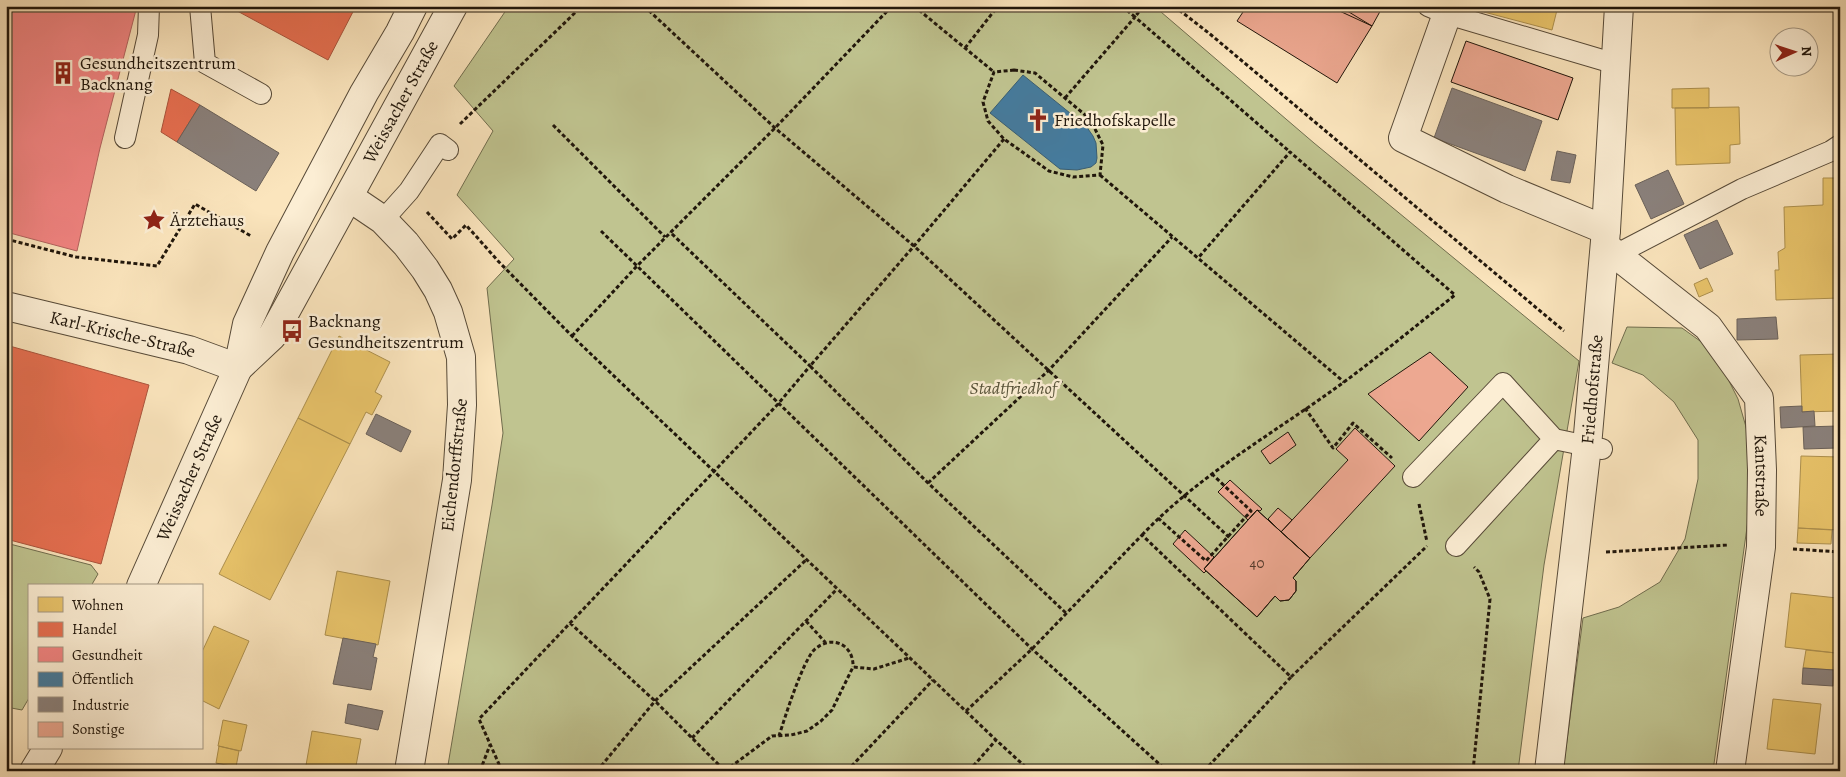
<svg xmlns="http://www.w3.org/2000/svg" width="1846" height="777" viewBox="0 0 1846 777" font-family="Alegreya,serif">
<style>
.green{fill:#c0c490;stroke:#706d4e}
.homes{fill:#e9c46a;stroke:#ad904e}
.shops{fill:#e76f51;stroke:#ab543c}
.health{fill:#f28482;stroke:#b3635e}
.public{fill:#457b9d;stroke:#3a5d71}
.industry{fill:#8a817c;stroke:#6a615a}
.building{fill:#eda891;stroke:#20160b}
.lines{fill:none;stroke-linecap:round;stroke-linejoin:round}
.service-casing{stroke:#574a38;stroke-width:22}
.minor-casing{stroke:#574a38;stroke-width:30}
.tertiary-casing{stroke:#574a38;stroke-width:30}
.path{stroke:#20160b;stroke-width:3;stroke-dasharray:4 2.5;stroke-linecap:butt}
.service{stroke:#fceed4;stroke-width:20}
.minor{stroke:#fceed4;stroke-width:28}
.tertiary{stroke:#fceed4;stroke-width:28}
.labels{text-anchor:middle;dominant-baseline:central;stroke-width:5;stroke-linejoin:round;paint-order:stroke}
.number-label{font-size:15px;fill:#533a2c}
.poi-label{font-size:18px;fill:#20160b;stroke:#fceed4;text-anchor:start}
.street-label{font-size:18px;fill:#20160b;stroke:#fceed4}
.park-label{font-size:18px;font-style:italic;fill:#58533a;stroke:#fceed4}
</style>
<rect width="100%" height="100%" fill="#fbe5bd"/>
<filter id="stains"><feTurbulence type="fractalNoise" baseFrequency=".004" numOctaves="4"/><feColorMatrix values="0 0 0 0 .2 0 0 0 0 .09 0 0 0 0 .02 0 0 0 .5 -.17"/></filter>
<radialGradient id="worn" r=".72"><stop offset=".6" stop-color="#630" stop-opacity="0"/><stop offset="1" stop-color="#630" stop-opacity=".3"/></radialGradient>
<!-- green -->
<path class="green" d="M509 6H1154L1314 143 1579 361 1544 565 1518 771H447L492 505 503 433 487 288 514 259 457 195 493 131 454 86Z
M1627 327 1682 328 1714 351 1738 399 1748 434 1749 513 1713 771H1563L1583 618 1619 607 1660 582 1685 539 1698 479V440L1674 402 1643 375 1612 363Z
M6 543 91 565 98 574 91 586H29V698L22 710 6 707Z"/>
<!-- homes -->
<path class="homes" d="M1486 6H1558L1552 30 1484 12Z
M1709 88V108H1672V89Z
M1739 107 1740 144 1730 145V163L1676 165 1675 108Z
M1823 178H1840V298L1776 300 1775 270H1779L1778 252 1785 248 1784 207 1823 205Z
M1707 278 1713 291 1699 297 1694 284Z
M339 336 390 362 375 392 382 396 372 415 366 412 350 444 298 418Z
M1840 354V411L1802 412 1800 355Z
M298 418 350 444 270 600 219 574Z
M1801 456 1840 457V530L1798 528Z
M1798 528 1832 530 1831 544 1797 543Z
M337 571 390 581 378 645 325 635Z
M1791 593 1837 598 1835 625 1838 626 1836 653 1785 647Z
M214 626 249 641 219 709 201 700V654Z
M1806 650 1836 653 1834 670 1803 668Z
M1773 699 1821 704 1815 754 1767 749Z
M223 720 247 725 241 751 218 746Z
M312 731 361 739 355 771H305Z
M219 746 239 751 236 767 216 763Z"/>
<!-- shops -->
<path class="shops" d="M228 6H356L328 60Z
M171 89 200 105 177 142 161 132Z
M6 345 149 385 101 564 6 539Z"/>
<!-- health -->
<path class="health" d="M6 6H137L100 148 77 251 6 232Z"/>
<!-- public -->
<path class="public" d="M1023 75 1086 126 1093 136 1096 143 1097 158 1096 163 1091 167 1077 170 1060 169 990 113Z"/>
<!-- industry -->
<path class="industry" d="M1452 88 1542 121 1525 171 1434 138Z
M200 105 279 153 256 191 177 142Z
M1557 151 1576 155 1570 183 1551 180Z
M1668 170 1684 204 1651 219 1635 185Z
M1717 220 1733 254 1700 269 1684 235Z
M1776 317 1778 339 1737 340V319Z
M1802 406V412L1814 411 1815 426 1781 428 1780 407Z
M376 414 411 431 401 452 366 434Z
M1838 426V448L1804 449 1803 427Z
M343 638 376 644 373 657 377 658 371 690 333 684Z
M1803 668 1834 670 1833 686 1802 684Z
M348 704 383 711 378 730 345 723Z"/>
<!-- building -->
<path class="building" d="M1247 6H1339L1372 26 1337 83 1237 21Z
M1334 6H1383L1372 26 1333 8Z
M1466 41 1573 78 1558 120 1451 82Z
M1430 352 1468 387 1419 441 1368 394Z
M1355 428 1395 466 1310 558 1281 532 1348 460 1336 449Z
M1288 432 1296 445 1270 464 1261 451Z
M1230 480 1262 509 1260 511 1257 510 1248 520 1218 492Z
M1278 508 1292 520 1281 532 1268 519Z
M1257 510 1310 558 1293 578 1296 581V591L1289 600 1280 601 1275 596 1257 617 1204 569Z
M1257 510 1310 558 1293 578 1296 581V591L1289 600 1280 601 1275 596 1257 617 1204 569Z
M1185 530 1214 557 1204 569 1206 571 1204 573 1173 544Z"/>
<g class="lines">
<defs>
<path id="service" d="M200 6 205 63 261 94
M1428 6 1447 14 1616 64
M125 138 148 35 149 6
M383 220 409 191 440 144 448 150
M1615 255 1742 189 1831 151 1840 145
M1413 477 1503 383 1554 439 1602 449
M1456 546 1554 439"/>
<g id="minor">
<path d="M1447 14 1403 138 1507 189 1606 230"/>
<path d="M349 197 383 220 406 244 425 269 438 290 448 312 461 357 462 405 457 480 409 771"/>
<path id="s1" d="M1605 246 1708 327 1759 398 1762 470 1761 547 1730 771"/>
<path id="s2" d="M6 306 189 350 238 368"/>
<path id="s3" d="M1549 771 1587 446 1606 230 1619 6"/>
</g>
<g id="tertiary">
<path id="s4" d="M238 368 272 336 453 6"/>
<path id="s5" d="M141 586 238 368 247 324 280 252 364 93 400 32 413 6"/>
<path d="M34 771 48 748"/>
</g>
</defs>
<!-- service casing -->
<use href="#service" class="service-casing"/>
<!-- minor casing -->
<use href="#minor" class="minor-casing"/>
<!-- tertiary casing -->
<use href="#tertiary" class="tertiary-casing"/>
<!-- path -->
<path class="path" d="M644 6 775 128 914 246 1231 539
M914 6 994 72
M1122 6 1135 17 1143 6
M1174 6 1210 34 1564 331
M965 48 998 6
M1014 70 1035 73 1090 119 1103 145 1100 175 1073 177 1049 171 1004 139 988 121 983 102 994 72Z
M1065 98 1135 17 1290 152
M460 124 582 6
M553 125 665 237
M1004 139 914 246 810 366 928 483 1067 614
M1100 175 1344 382
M427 212 452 239 466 225 499 262 572 336 996 740 1030 771
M601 231 1032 649 1167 771
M6 239 76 257 157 266 195 204 251 236
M572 336 637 266 775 128 892 6
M1305 408 1333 448 1353 423 1392 458
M928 483 1049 370 1172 237
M1419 504 1427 542
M1158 518 1206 561 1251 511 1212 474
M1142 535C1200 474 1276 432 1344 382 1382 354 1418 324 1455 295L1290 152 1198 258
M1793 549 1840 552
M1606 552 1729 545
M806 621 825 642
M570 623 655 701 725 771
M1291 677 1427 546
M966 711 1032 649 1142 535 1291 677 1204 771
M779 736C785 717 802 663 814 650 831 634 854 644 853 667
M692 738 837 589
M480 771 490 745
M502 771 479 719 778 404 810 366 670 232
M597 771 655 701 806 560
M725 771 772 736 791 735 807 731 821 721 832 710 853 667 874 669 909 658
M847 771 933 680
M969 771 996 740
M1473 771 1490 599 1479 572 1474 567"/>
<!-- service -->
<use href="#service" class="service"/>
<!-- minor -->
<use href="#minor" class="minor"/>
<!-- tertiary -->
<use href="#tertiary" class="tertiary"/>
</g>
<!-- icons -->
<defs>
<symbol id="building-bare" viewBox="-9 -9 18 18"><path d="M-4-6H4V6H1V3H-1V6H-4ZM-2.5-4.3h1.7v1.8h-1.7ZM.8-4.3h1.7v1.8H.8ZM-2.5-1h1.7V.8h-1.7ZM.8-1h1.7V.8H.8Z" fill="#8f2418" stroke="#fceed4" stroke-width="2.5" paint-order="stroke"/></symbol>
<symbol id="church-bare" viewBox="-9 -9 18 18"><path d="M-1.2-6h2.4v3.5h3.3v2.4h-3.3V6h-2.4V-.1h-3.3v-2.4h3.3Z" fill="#8f2418" stroke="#fceed4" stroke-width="2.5" paint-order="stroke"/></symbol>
<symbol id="sight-bare" viewBox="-9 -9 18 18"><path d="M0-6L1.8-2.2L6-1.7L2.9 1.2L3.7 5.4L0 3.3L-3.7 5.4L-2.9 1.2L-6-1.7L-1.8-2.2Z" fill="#8f2418" stroke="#fceed4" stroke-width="2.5" paint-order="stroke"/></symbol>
<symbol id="bus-bare" viewBox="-9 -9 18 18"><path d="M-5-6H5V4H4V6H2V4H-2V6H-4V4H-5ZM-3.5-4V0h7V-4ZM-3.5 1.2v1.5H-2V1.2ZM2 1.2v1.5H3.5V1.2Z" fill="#8f2418" stroke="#fceed4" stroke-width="2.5" paint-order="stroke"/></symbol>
</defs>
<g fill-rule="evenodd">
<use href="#building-bare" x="47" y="57" width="32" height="32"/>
<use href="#church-bare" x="1022" y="104" width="32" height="32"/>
<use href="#sight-bare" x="138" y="204" width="32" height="32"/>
<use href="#bus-bare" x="276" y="315" width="32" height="32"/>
</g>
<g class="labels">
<!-- number labels -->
<g class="number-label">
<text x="1257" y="563">40</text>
</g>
<!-- poi labels -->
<g class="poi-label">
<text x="80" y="63">Gesundheitszentrum<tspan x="80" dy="21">Backnang</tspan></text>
<text x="1054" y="120">Friedhofskapelle</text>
<text x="170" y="220">Ärztehaus</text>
<text x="308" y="321">Backnang<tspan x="308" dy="21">Gesundheitszentrum</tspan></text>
</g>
<!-- street labels -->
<g class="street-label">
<text stroke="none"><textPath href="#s4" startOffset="314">Weissacher Straße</textPath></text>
<text stroke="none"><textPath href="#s2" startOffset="120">Karl-Krische-Straße</textPath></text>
<text stroke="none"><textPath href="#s3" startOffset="384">Friedhofstraße</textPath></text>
<text transform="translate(454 465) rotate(-84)">Eichendorffstraße</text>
<text stroke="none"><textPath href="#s1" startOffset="296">Kantstraße</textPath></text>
<text stroke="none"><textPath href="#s5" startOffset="119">Weissacher Straße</textPath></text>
</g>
<!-- park labels -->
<g class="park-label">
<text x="1013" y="388">Stadtfriedhof</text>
</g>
</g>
<!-- margin -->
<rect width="1846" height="777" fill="none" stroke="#fbe5bd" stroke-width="25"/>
<rect x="8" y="8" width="1831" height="762" fill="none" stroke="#20160b" stroke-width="2.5"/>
<rect x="12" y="12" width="1821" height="752" fill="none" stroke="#20160b"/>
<!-- legend -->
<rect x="28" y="584" width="175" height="165" fill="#fceed4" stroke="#a49884"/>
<rect x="38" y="597" width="25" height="15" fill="#e9c46a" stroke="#a49884"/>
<text x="72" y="610" font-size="15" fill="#20160b">Wohnen</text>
<rect x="38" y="622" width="25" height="15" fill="#e76f51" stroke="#a49884"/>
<text x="72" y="634" font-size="15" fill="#20160b">Handel</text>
<rect x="38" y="647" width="25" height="15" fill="#f28482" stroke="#a49884"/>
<text x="72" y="660" font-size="15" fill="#20160b">Gesundheit</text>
<rect x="38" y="672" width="25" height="15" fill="#457b9d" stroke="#a49884"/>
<text x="72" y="684" font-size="15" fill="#20160b">Öffentlich</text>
<rect x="38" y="697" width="25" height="15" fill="#8a817c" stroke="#a49884"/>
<text x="72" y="710" font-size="15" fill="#20160b">Industrie</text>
<rect x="38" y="722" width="25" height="15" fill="#eda891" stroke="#a49884"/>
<text x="72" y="734" font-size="15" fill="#20160b">Sonstige</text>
<!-- north arrow -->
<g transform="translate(1794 52) rotate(87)"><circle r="24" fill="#fceed4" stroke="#a49884"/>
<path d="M0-4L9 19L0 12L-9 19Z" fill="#8f2418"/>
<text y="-8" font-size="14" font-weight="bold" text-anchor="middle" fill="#20160b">N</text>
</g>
<rect width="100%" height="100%" filter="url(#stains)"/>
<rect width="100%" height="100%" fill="url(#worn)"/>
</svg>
